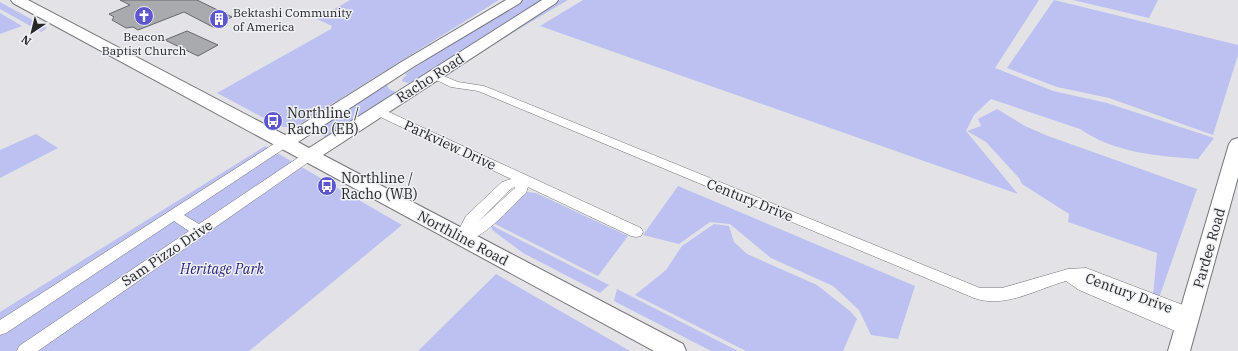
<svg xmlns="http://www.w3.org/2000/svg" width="1238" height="351" viewBox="0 0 1238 351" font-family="'IBM Plex Serif',serif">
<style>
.green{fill:#bcc1f1}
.building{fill:#a9aaae;stroke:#67686b}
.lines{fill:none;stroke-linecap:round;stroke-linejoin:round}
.street-casing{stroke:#737477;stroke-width:1}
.secondary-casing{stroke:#737477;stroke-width:2}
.street{fill:#fff;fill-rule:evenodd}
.secondary{fill:#fff;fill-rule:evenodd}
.labels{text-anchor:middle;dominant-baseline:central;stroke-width:3;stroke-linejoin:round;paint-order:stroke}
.far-poi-label{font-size:12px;fill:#262728;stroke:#f0f1f5;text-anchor:start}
.street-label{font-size:14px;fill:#262728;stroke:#f0f1f5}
.poi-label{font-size:14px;fill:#262728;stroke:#f0f1f5;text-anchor:start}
.park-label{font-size:14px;font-style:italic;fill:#2b2377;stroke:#f0f1f5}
</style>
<rect width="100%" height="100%" fill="#e3e3e7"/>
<!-- green -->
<path class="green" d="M350 0H499L295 127H283L275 124 217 93 331 29 332 26 317 19Z
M522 0H542L419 79 408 83 402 81 403 78 407 75 405 74 467 32Z
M557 0H568L482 51 447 76 446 75Z
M583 0H1039L995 68 1053 91 1107 103 1214 138 1198 159C1157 156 1115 153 1080 129L991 99 974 115 966 131 1018 194 540 26Z
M1054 0 1238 45V55L1213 135 1109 98 1057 87 1007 68Z
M1073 0H1158L1149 18Z
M0 2 47 28 41 32 0 9Z
M0 13 22 26 0 34Z
M386 84 389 89 398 93 327 138 314 131Z
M997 109 1025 126 1048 136 1197 189 1159 298 1153 296 1157 253 1068 222 1069 214 1022 184 1019 178 986 142 967 131 981 126 978 119Z
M36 134 58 148 0 178V150Z
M265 146 402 225 249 351H0V312Z
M678 186 915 286 898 339 871 335 859 310 833 286 771 258 730 224 710 222 679 244 643 235Z
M527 192 536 193 628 236 598 276 493 223 523 194Z
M714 224 729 226 734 242 747 254 817 285 850 311 857 319 843 351H746L635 295 666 270 682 246Z
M491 225 609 285 600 293 523 253 492 230Z
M496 274 630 351H418Z
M617 289 738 351H711L614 301Z"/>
<!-- building -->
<path class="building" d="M120 0H197L232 17 213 27 184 12 138 30 133 27 126 28 112 20 114 17 109 14 130 5Z
M187 31 218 45 198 56 165 40Z"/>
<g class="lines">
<defs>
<path id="street" d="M434 72 458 82 484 86 980 288H1002L1068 269 1086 268 1196 310 1198 315 1196 320 1190 322 1170 314 1192 323 1194 328 1192 333 1186 335 1180 333 1079 290 1066 281C1037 289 1005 309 974 298L478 91 451 87 430 77 429 75Z
M378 107 641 228 643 232 641 236 636 237 631 236 528 187 526 193C512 206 477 247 457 241L455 237 466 216 502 182 511 179 374 114 372 111 374 108ZM515 187V188L478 222 512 188Z
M284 139 288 140 290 143 288 146 184 215 199 224 305 153 309 152 313 153 315 156 313 159 38 351H17L19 346 189 231 174 221 6 333 0 335V320L280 140Z"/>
<path id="secondary" d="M11 0H28L285 135 403 61 506 0H522L520 3 413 67 298 142 309 148 542 0H558L556 3 323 155 683 344 686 351H654L13 3Z
M1238 138V177L1190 351H1168L1229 144 1232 140Z"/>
</defs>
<!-- street casing -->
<use href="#street" class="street-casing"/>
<!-- secondary casing -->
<use href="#secondary" class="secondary-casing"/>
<!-- street -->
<use href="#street" class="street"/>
<!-- secondary -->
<use href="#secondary" class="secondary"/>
</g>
<!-- icons -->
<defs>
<symbol id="church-disc" viewBox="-11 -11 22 22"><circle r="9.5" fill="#5b56ce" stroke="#f0f1f5"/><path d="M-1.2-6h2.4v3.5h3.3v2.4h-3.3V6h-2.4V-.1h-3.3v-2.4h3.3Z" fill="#fff"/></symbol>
<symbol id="building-disc" viewBox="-11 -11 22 22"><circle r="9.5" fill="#5b56ce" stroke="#f0f1f5"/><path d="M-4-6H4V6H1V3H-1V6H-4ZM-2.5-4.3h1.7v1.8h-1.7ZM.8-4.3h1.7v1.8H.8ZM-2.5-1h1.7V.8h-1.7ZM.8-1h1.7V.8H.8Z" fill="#fff"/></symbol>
<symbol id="bus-disc" viewBox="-11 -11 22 22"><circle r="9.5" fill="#5b56ce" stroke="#f0f1f5"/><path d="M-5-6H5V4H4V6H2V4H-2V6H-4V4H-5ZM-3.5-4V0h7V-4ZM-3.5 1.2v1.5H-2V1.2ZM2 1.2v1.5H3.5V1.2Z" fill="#fff"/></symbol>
</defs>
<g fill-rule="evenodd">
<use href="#church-disc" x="133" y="5" width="22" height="22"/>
<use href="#building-disc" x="208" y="8" width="22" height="22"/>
<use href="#bus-disc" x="262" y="110" width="22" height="22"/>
<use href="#bus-disc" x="316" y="175" width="22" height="22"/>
</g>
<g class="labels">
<!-- far-poi labels -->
<g class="far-poi-label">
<text x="233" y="12">Bektashi Community<tspan x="233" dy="14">of America</tspan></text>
<text x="144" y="36" text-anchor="middle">Beacon<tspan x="144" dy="14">Baptist Church</tspan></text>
</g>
<!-- street labels -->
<g class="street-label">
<text transform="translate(430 78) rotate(-33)">Racho Road</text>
<text transform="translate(450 145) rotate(25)">Parkview Drive</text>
<text transform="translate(750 200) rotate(22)">Century Drive</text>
<text transform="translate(463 238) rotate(28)">Northline Road</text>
<text transform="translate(1209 248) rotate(-74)">Pardee Road</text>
<text transform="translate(167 253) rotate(-34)">Sam Pizzo Drive</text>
<text transform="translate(1129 293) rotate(20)">Century Drive</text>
</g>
<!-- poi labels -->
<g class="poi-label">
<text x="287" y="113">Northline /<tspan x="287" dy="16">Racho (EB)</tspan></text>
<text x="341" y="178">Northline /<tspan x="341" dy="16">Racho (WB)</tspan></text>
</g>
<!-- park labels -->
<g class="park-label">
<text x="222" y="269">Heritage Park</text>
</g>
</g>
<!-- north arrow -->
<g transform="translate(32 32) rotate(215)" stroke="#f0f1f5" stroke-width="3" paint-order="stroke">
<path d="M0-3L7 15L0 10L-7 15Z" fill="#262728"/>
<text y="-6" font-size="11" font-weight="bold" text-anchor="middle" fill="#262728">N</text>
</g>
</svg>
